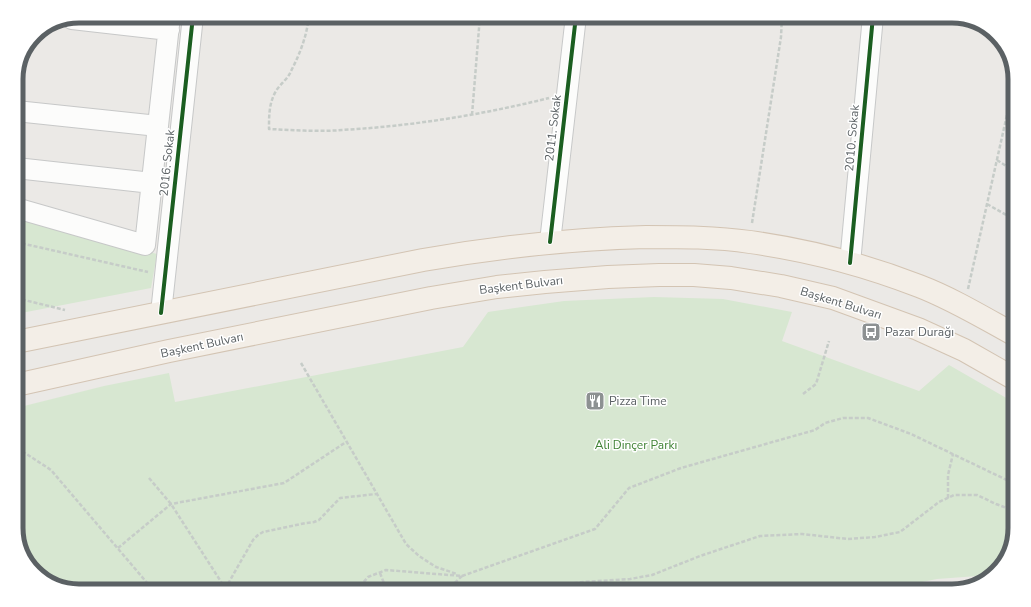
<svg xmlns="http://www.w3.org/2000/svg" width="1031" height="607" viewBox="0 0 1031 607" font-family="'Nunito Sans',sans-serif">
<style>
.green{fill:#d7e7d1}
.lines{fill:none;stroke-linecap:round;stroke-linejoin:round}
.minor-casing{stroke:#c7c8c8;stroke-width:22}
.major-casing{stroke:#d3c4b3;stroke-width:24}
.path{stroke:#c6ccc8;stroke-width:2.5;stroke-dasharray:4 2;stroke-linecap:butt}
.minor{stroke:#fcfcfb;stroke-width:20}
.major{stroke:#f3eee7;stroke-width:22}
.rail{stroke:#e2e2e2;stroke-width:3;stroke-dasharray:1 5;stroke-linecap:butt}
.cycleway-casing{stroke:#fff;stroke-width:6}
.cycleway{stroke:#1b5e20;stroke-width:4}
.labels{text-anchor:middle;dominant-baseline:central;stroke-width:3;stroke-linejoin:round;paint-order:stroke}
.street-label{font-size:12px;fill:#5b6164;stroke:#fff}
.poi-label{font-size:12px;fill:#5b6164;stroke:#fff;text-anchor:start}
.park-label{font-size:12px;fill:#3f8234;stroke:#fff}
.rim{fill:none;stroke:#5b6164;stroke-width:5}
</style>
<rect width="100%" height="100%" fill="#ebe9e6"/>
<!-- green -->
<path class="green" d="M16 217 157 254 151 288 16 314Z
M654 297 723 299 792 312 782 341 919 391 949 365 1015 403V528L1006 560 991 575 937 579 877 591H79L47 582 25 560 16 532V408L104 386 169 373 175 402 463 347 488 312 564 301Z"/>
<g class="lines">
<defs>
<path id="minor" d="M72 19 169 30
M16 111 158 126
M16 168 152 183
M16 208 145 245 170 16
M550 242 576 16
M850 263 873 16
M161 313 193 16"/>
<path id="major" d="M16 342 423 260C497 247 571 239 646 237 681 237 716 237 750 242 808 250 865 265 919 286 953 299 984 318 1015 335
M16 385 169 351 431 298 497 287 545 282 608 277 659 275H694L731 278 781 286 833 298 918 329 964 350 1015 379"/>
</defs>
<!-- minor casing -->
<use href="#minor" class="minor-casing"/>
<!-- major casing -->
<use href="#major" class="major-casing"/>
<!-- path -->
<path class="path" d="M309 16C307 35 300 54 291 71 288 79 280 84 276 91 269 103 269 115 269 129 293 130 318 132 342 130 412 126 481 115 549 98
M1007 113 1015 117
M472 115 480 16
M997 160 1015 172
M987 204 1015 220
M752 223 781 37 782 16
M16 242 148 272
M968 289 1015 79
M16 298 65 310
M301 363 406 544 419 556 436 567 457 574
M803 394 816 384 829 341
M16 451 25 453 51 470 154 591
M149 478 171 504 227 591
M948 498V475L953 454
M118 548 171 504 284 483 346 442
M380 573 387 591
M225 589 253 540 258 535 263 532 306 523 314 522 319 520 340 498 376 494
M356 591 368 577 386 570 462 576 595 529 629 488 681 468 815 430 825 423 843 418H868L911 434 1015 484
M446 591 462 576
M539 591 550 586 583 582 630 579 652 575 700 556 760 536 802 534 848 539 875 537 900 532 939 502 954 495H977L996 504 1015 511"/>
<!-- minor -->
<use href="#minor" class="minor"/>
<!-- major -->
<use href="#major" class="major"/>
<!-- rail -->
<path class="rail" d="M916 591 977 584"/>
<defs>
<path id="cycleway" d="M550 242 576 16
M850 263 873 16
M161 313 193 16"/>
</defs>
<!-- cycleway casing -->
<use href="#cycleway" class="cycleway-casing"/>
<!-- cycleway -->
<use href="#cycleway" class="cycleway"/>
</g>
<!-- icons -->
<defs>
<symbol id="bus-square" viewBox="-11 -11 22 22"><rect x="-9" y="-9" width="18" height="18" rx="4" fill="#8d9192" stroke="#fff"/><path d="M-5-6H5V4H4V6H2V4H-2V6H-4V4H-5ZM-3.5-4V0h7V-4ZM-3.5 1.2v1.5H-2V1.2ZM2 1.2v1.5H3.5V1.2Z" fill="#fff"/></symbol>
<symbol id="restaurant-square" viewBox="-11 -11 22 22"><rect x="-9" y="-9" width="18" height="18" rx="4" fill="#8d9192" stroke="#fff"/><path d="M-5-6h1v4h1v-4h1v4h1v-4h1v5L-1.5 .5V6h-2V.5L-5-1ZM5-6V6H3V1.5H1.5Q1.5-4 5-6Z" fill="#fff"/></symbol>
</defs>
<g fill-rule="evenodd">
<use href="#bus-square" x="860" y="321" width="22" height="22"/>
<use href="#restaurant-square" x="584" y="390" width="22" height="22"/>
</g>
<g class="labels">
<!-- street labels -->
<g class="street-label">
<text transform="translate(553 128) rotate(-83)">2011. Sokak</text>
<text transform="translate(852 138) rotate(-85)">2010. Sokak</text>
<text transform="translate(167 163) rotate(-84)">2016. Sokak</text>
<text transform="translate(521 285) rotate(-7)">Başkent Bulvarı</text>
<text transform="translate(841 303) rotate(17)">Başkent Bulvarı</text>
<text transform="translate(202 345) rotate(-12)">Başkent Bulvarı</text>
</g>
<!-- poi labels -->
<g class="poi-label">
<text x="885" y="332">Pazar Durağı</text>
<text x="609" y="401">Pizza Time</text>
</g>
<!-- park labels -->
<g class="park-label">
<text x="636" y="445">Ali Dinçer Parkı</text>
</g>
</g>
<!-- crop -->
<path d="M0 0H1031V607H0ZM79 23H952A56 56 0 0 1 1008 79V528A56 56 0 0 1 952 584H79A56 56 0 0 1 23 528V79A56 56 0 0 1 79 23Z" fill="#fff" fill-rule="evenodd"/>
<path class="rim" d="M79 23H952A56 56 0 0 1 1008 79V528A56 56 0 0 1 952 584H79A56 56 0 0 1 23 528V79A56 56 0 0 1 79 23Z"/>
</svg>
